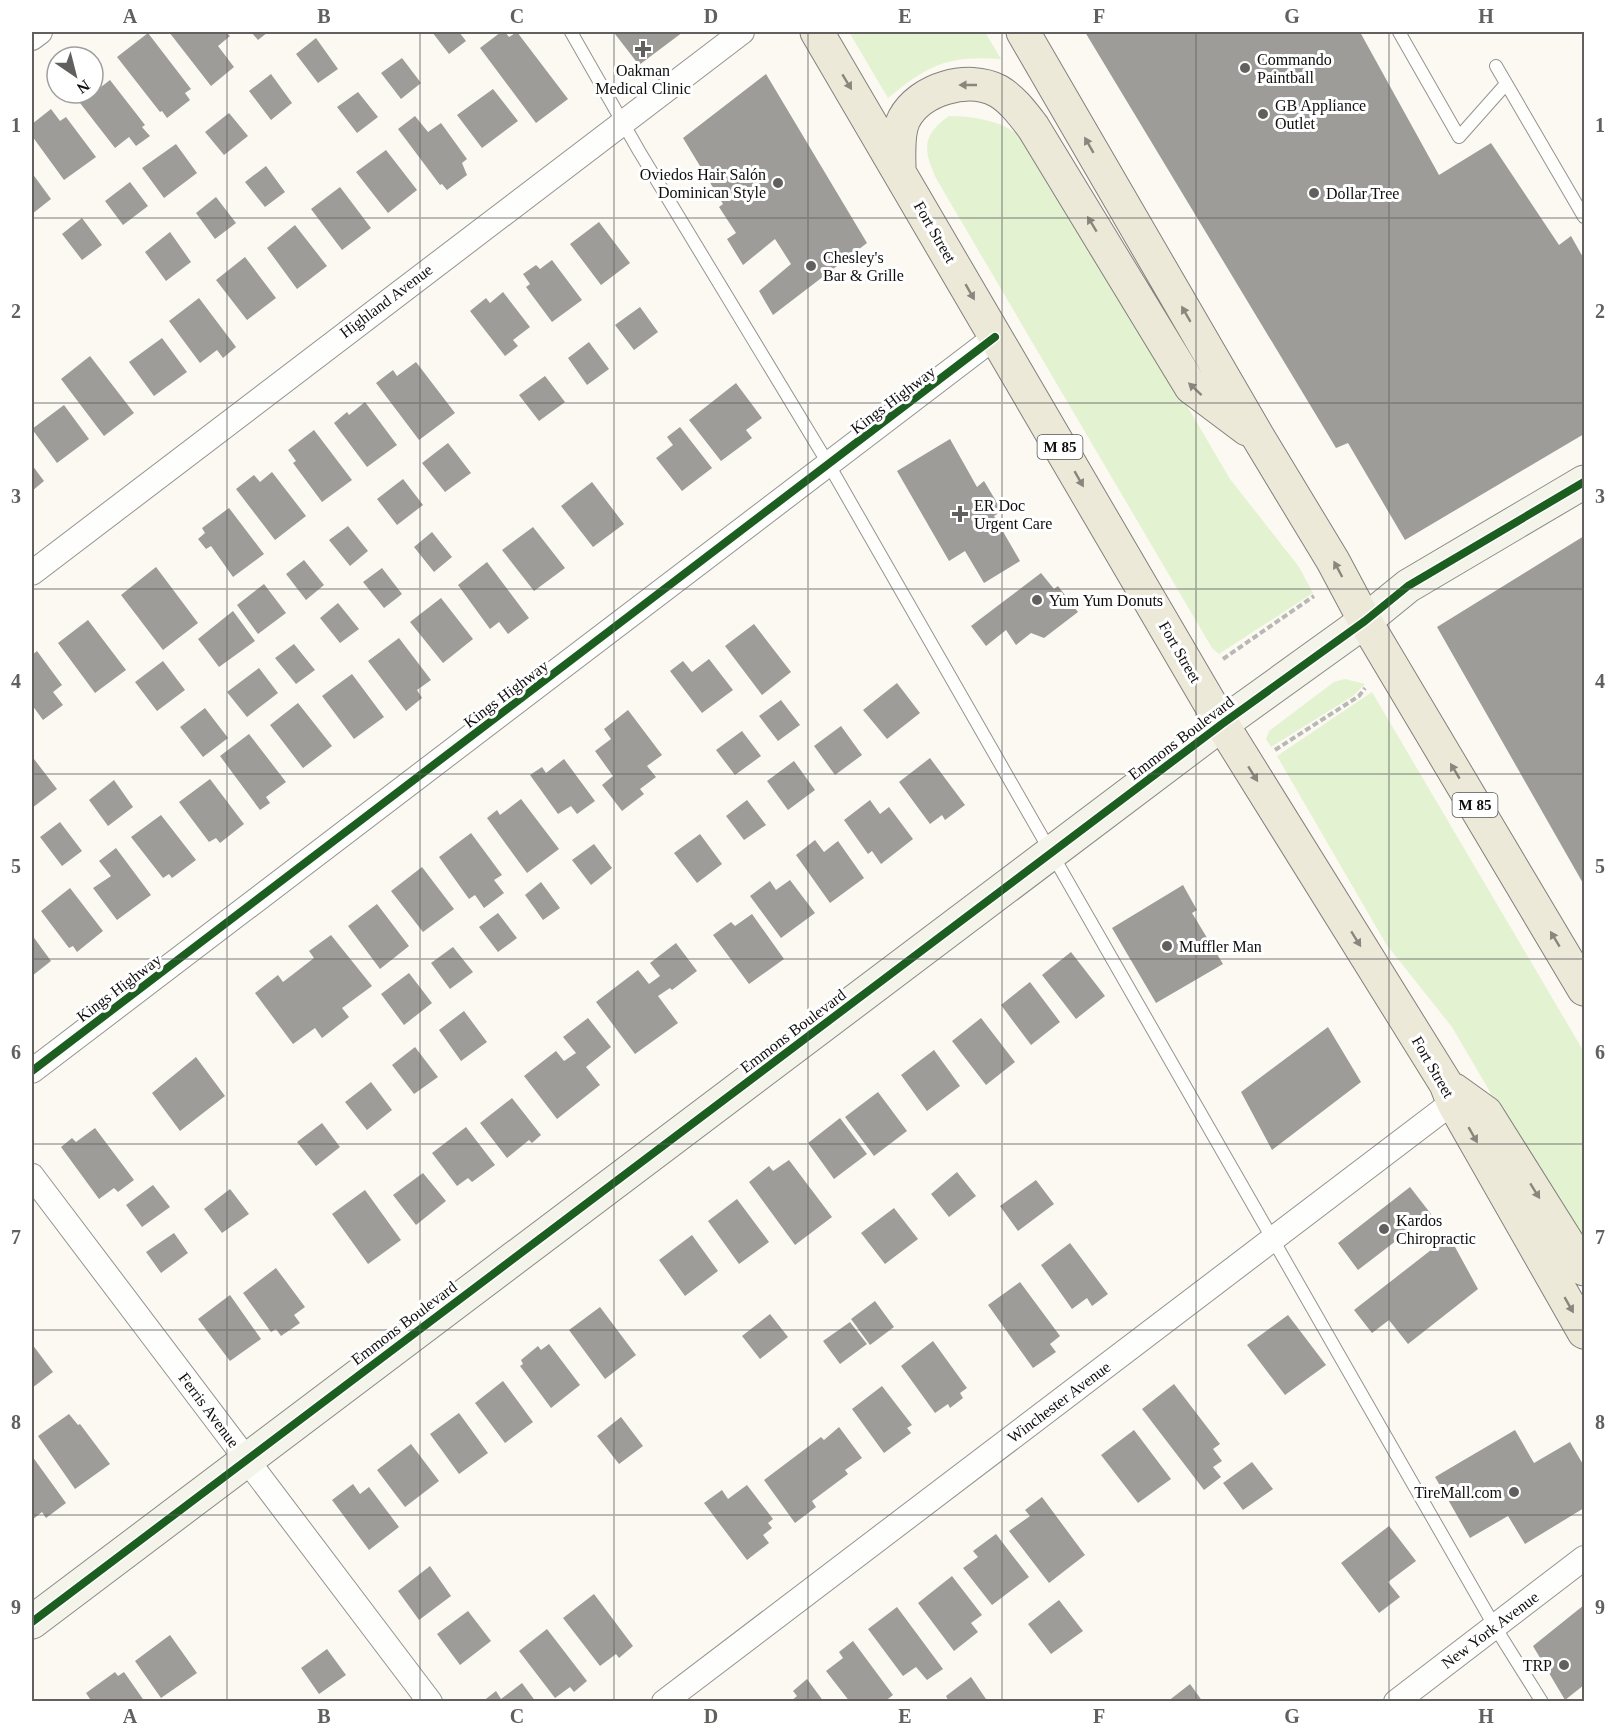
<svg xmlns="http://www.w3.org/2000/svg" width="1616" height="1733" viewBox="0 0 1616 1733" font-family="'Times New Roman',serif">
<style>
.green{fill:#e3f2d0}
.building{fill:#9e9c98}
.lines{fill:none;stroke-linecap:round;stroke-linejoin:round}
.lane-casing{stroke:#959491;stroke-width:14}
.street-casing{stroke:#959491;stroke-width:26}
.secondary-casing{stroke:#8b8a87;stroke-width:35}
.primary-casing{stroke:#82817e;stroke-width:35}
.path{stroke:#b8b8b6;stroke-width:4;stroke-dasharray:6 3;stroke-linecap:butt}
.lane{stroke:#fefefd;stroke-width:12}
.street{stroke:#fefefd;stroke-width:24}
.secondary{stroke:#f5f4ea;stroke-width:33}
.primary{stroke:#ede9d8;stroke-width:33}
.cycleway-casing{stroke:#fff;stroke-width:11}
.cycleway{stroke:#1b5e20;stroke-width:8}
.oneway{fill:#89867d}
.grid{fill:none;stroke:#61605e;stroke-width:1.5;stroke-opacity:0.55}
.poi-dot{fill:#61605e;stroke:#fff;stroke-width:2}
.labels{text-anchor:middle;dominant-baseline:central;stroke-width:6;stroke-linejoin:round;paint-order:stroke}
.shield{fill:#fff;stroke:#565656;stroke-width:1.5}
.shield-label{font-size:15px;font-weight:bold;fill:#0e0e0e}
.poi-label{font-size:16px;fill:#0e0e0e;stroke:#fff;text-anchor:start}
.street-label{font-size:16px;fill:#0e0e0e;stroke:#fff}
.neatline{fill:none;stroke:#61605e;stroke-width:2}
.grid-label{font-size:20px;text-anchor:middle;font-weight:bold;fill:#61605e}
</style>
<rect width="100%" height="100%" fill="#fbf9f2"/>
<!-- green -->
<path class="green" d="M849 32H985L1001 59C948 55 928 65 888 98Z
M949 116C972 116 997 120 1016 133 1025 139 1033 149 1040 156L1230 479 1299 567 1313 593 1219 654 1212 648 937 180C924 152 920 136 949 116Z
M1345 679 1365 684 1353 696 1271 747 1266 739 1269 731 1334 682Z
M1372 692 1584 1052V1252L1452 1027 1386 944 1277 756Z"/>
<!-- building -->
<path class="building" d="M169 32H226L230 36 218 46 234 67 211 86Z
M251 32H268L258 40Z
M432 32H459L466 41 449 54Z
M501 32H505L509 37 517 32 568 99 536 123 480 48Z
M618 32H683L639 65 615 34Z
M1085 32H1360L1439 175 1491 143 1559 245 1571 236 1584 259V434L1405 540 1348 443 1336 448Z
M148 33 191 89 185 93 190 100 167 118 162 111 160 112 117 57Z
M316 38 338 69 318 83 296 54Z
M402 58 421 83 401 99 381 73Z
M271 74 292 103 271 120 249 91Z
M766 74 867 243 773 315 759 291 791 264 775 239 743 265 727 239 736 233 719 207 723 204 683 138Z
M110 80 145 125 142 127 150 136 136 146 129 137 115 148 80 103Z
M493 89 518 121 482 148 457 115Z
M358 92 378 117 357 133 337 107Z
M51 109 60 121 66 117 96 157 64 180 32 136 34 134 32 131V124Z
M229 113 248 136 224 155 205 132Z
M415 116 428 132 441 123 467 159 462 163 467 175 447 190 442 184 440 185 398 129Z
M176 144 197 173 164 198 142 168Z
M386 150 417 190 388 213 356 172Z
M266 166 285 192 265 207 245 182Z
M32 173 51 199 32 214Z
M130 182 148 206 123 225 105 201Z
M340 187 371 228 342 250 311 209Z
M216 197 236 223 215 239 196 213Z
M82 218 102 245 82 260 62 234Z
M599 222 630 263 601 285 570 244Z
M295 225 327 266 297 289 267 248Z
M170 232 191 262 166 281 145 252Z
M245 257 276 298 247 320 216 280Z
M552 260 582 300 552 322 526 287 530 284 523 274 536 265 540 269Z
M503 292 530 327 513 340 518 346 505 356 470 311 486 298 490 303Z
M199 298 236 347 223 358 217 350 200 363 169 321Z
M640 307 658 332 634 350 615 325Z
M162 338 187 372 154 396 129 362Z
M589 342 609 369 587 385 568 358Z
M90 356 134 413 104 436 61 379Z
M416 362 455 413 419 440 376 383 393 370 397 376Z
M545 376 565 402 539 421 519 395Z
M736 383 762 418 746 430 752 438 721 461 689 420Z
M365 402 397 445 367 467 334 423 347 412 349 415Z
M64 405 89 439 57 463 32 429Z
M680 427 712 468 682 491 656 458 673 445 667 437Z
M314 430 352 480 322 502 293 463 296 461 288 450Z
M950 439 977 487 984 481 1002 511 994 516 1020 561 984 583 965 551 949 561 897 471Z
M448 443 471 473 445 492 422 463Z
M32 465 44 481 32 491Z
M272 472 306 516 275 540 236 489 254 475 260 482Z
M403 479 423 505 397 525 377 499Z
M592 482 624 524 593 547 561 506Z
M229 508 264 554 233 577 211 546 206 549 198 539 205 533 202 528Z
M348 526 368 551 350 566 329 540Z
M533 527 565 568 534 591 502 550Z
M432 532 452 557 434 572 414 547Z
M1584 536V885L1437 627Z
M304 560 324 585 306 600 286 574Z
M487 562 529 618 508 634 499 622 490 629 458 585Z
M156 567 198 623 163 650 121 595Z
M382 568 402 594 384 608 363 582Z
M1041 573 1054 589 1058 586 1078 612 1044 638 1031 633 1016 645 1006 630 986 646 971 626Z
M264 584 286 613 258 634 237 605Z
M441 598 473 639 443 663 410 622Z
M338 603 359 629 340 643 320 618Z
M233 611 255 641 219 667 198 639Z
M88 620 126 670 95 693 58 643Z
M754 624 791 672 762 695 725 646Z
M399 638 431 680 417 690 422 698 406 711 368 661Z
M294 644 315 670 296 684 275 658Z
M37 651 62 685 53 692 63 705 43 720 32 705V655Z
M709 659 733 690 702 713 670 671 683 661 692 672Z
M163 661 185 690 157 711 135 682Z
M259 668 278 693 247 717 227 692Z
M352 674 384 717 354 739 322 696Z
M897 683 920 713 887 739 863 710Z
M781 700 800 725 778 741 759 716Z
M298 703 332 746 303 768 270 725Z
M205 708 228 738 203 757 180 727Z
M628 710 662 755 647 766 656 777 640 789 644 794 622 811 602 785 613 776 595 751 611 739 604 729Z
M841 726 862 755 835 775 814 746Z
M742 731 761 756 735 775 716 750Z
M249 734 286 782 266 797 270 803 260 810 220 756Z
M930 758 965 805 945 820 942 815 930 824 899 782Z
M34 759 57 789 32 808V761Z
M564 759 595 801 577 814 571 806 558 814 530 775 542 767 546 773Z
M794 761 815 790 788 810 767 781Z
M210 779 244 824 220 843 216 838 209 842 179 802Z
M114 780 133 807 108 826 89 800Z
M521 799 559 849 527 873 487 818 497 810 500 815Z
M747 800 766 825 744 840 726 816Z
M870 800 880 814 889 807 913 839 881 864 872 851 868 854 844 820Z
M161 815 196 860 172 878 169 874 163 878 131 837Z
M60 822 82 851 62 866 40 837Z
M471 833 502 875 494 880 504 893 484 908 475 895 469 899 439 857Z
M700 834 722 864 697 883 674 853Z
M815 840 824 852 838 841 864 878 830 903 796 855Z
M594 844 612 868 591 885 572 860Z
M116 848 151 895 117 920 93 888 111 876 99 861Z
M422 867 454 909 423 932 391 891Z
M790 880 815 913 781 938 750 896 770 881 776 890Z
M541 882 560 908 543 920 525 895Z
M1183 885 1197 910 1192 913 1223 964 1156 1003 1112 928Z
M70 888 103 931 77 952 73 946 69 948 41 911Z
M377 904 409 946 380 969 348 926Z
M498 913 517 938 498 952 479 927Z
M752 914 784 959 749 984 713 935 731 922 735 926Z
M32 935 51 961 32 976Z
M331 935 372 986 342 1008 349 1017 322 1038 315 1028 293 1044 255 993 278 975 283 982 314 958 309 951Z
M676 943 697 971 672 990 670 988 658 996 678 1023 635 1054 596 1002 638 970 649 984 660 976 650 963Z
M453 947 473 972 450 989 431 963Z
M1071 952 1105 996 1076 1019 1042 975Z
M409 973 432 1003 404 1025 381 994Z
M1030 982 1060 1022 1031 1045 1001 1005Z
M464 1011 487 1042 461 1061 439 1030Z
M588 1018 611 1047 586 1067 600 1085 557 1119 524 1076 556 1051 564 1061 576 1053 563 1037Z
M981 1018 1015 1062 986 1085 952 1041Z
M1328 1027 1361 1082 1272 1150 1241 1092Z
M415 1047 438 1077 414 1094 392 1065Z
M934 1050 960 1086 927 1111 901 1075Z
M196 1057 225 1096 180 1131 152 1093Z
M371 1082 392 1110 367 1130 345 1102Z
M878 1092 907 1131 874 1156 845 1117Z
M512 1098 541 1135 532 1143 529 1140 507 1158 480 1123Z
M840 1118 867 1154 834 1179 808 1143Z
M322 1123 340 1147 316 1166 297 1142Z
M466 1127 495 1165 472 1182 468 1178 457 1186 432 1153Z
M95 1128 134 1180 118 1192 114 1188 99 1199 61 1147 72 1138 76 1142Z
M789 1160 832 1217 795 1245 749 1182 769 1166 773 1171Z
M957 1172 976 1196 949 1217 931 1194Z
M423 1173 446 1201 416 1225 393 1195Z
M1036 1180 1054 1204 1018 1231 1000 1206Z
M153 1185 170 1207 142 1227 126 1205Z
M1410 1187 1431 1214 1358 1270 1338 1243Z
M230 1189 249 1214 222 1233 204 1209Z
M365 1190 401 1240 368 1264 332 1214Z
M737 1199 769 1242 739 1264 708 1221Z
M894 1208 918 1239 885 1264 861 1233Z
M174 1233 188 1253 161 1273 146 1252Z
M692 1235 718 1271 685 1296 659 1260Z
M1449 1236 1478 1289 1408 1344 1389 1320 1372 1333 1354 1310Z
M1070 1243 1108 1294 1092 1306 1087 1298 1072 1309 1041 1265Z
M276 1268 305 1307 294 1315 300 1323 281 1336 276 1329 271 1332 243 1293Z
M1020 1282 1060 1336 1050 1344 1056 1352 1033 1368 988 1305Z
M230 1295 261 1339 230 1361 198 1319Z
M875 1301 894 1327 870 1345 851 1319Z
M600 1307 636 1355 605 1379 569 1330Z
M770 1314 788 1337 760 1359 742 1336Z
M1288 1315 1326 1365 1285 1395 1247 1345Z
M850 1322 867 1344 840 1364 823 1341Z
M933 1341 967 1388 960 1393 963 1398 950 1408 948 1404 935 1413 901 1366Z
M32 1344 53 1372 32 1388Z
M549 1344 580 1385 551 1408 520 1366 523 1364 521 1360 538 1346 541 1350Z
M503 1381 533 1422 505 1443 475 1403Z
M1174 1384 1220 1444 1213 1449 1222 1461 1213 1467 1221 1477 1204 1490 1142 1409Z
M882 1386 912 1425 907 1428 911 1433 884 1453 852 1409Z
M459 1413 488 1453 459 1474 430 1434Z
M69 1414 78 1425 80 1424 110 1464 75 1489 38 1436Z
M621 1417 643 1446 619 1464 597 1436Z
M839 1427 862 1458 845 1470 848 1474 812 1501 816 1507 795 1523 764 1480 821 1437 824 1440Z
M1134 1430 1171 1479 1138 1503 1101 1455Z
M1515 1430 1534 1463 1570 1442 1584 1466V1508L1525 1544 1508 1516 1470 1538 1435 1477Z
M411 1444 439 1481 405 1507 377 1470Z
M32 1456 66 1503 46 1518 42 1512 32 1520Z
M1252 1462 1273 1489 1243 1510 1223 1483Z
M353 1484 360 1494 369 1487 399 1527 369 1550 332 1500Z
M747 1485 773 1519 768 1523 772 1528 763 1535 769 1543 747 1560 704 1503 722 1490 728 1499Z
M1042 1497 1085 1555 1049 1583 1009 1531 1030 1516 1025 1510Z
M1389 1526 1416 1561 1388 1582 1400 1597 1379 1613 1341 1563Z
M996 1534 1029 1577 992 1605 963 1568 978 1557 973 1551Z
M430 1566 451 1596 419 1620 398 1591Z
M952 1576 982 1615 971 1623 978 1632 954 1651 918 1603Z
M594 1594 633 1646 619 1658 616 1654 600 1666 563 1618Z
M1059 1600 1083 1631 1051 1654 1028 1624Z
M1584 1605V1685L1565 1700 1533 1646Z
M897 1607 943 1669 927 1680 916 1667 903 1676 868 1629Z
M468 1611 491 1641 460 1665 437 1634Z
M547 1629 587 1681 574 1692 570 1687 555 1698 519 1651Z
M170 1635 197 1673 161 1698 135 1661Z
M853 1641 893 1695 884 1702H850L826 1671 843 1658 839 1652Z
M327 1649 346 1675 319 1694 301 1668Z
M115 1672 118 1676 124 1672 145 1702H92L86 1693Z
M971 1677 988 1702H949L946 1696Z
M807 1679 824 1702H790L797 1696 793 1691Z
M522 1683 536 1702H482L496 1691 501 1699Z
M1190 1684 1203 1702H1167Z"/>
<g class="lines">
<defs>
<path id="lane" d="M571 32 639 151 829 465 1495 1627 1542 1702
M1399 32 1459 137 1506 84
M1496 66 1584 217"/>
<path id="street" d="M32 38 40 32
M32 573 742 32
M32 1071 995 337
M32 1176 430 1702
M664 1702 1453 1102
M1396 1702 1584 1558"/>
<path id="secondary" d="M32 1622 1222 724 1365 621 1408 586 1584 482"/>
<path id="primary" d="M817 32 1222 724 1446 1084 1453 1102 1584 1332
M1023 32 1258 437 1333 561 1365 621 1584 989
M899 169C899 153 897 133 904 119 920 89 968 75 998 91 1012 99 1023 114 1033 127L1191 387 1247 429
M1454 1090 1486 1113 1584 1269"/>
</defs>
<!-- lane casing -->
<use href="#lane" class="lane-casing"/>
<!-- street casing -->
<use href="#street" class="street-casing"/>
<!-- secondary casing -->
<use href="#secondary" class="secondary-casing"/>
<!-- primary casing -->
<use href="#primary" class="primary-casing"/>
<!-- path -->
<path class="path" d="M1223 659 1314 596
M1275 750 1359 696 1365 688"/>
<!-- lane -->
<use href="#lane" class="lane"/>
<!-- street -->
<use href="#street" class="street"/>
<!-- secondary -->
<use href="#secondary" class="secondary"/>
<!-- primary -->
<use href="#primary" class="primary"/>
<defs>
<path id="cycleway" d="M32 1071 995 337
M32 1622 1222 724 1365 621 1408 586 1584 482"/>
</defs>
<!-- cycleway casing -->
<use href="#cycleway" class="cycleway-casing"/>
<!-- cycleway -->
<use href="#cycleway" class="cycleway"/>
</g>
<!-- one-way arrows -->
<defs><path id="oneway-solid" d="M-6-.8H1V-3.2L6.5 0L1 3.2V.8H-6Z" transform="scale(1.5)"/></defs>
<g class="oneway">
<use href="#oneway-solid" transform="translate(847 82) rotate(59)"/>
<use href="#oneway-solid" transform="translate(968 85) rotate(180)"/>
<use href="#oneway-solid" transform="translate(1089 145) rotate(-120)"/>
<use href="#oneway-solid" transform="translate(1092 224) rotate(-121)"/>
<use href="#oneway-solid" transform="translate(970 292) rotate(60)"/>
<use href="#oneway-solid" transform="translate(1186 314) rotate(-120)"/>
<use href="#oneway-solid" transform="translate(1195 389) rotate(-137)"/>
<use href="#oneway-solid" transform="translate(1079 479) rotate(60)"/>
<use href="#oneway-solid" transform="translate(1338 569) rotate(-118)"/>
<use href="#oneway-solid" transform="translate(1455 771) rotate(-121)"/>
<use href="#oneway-solid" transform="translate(1253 774) rotate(58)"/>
<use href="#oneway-solid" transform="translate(1356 939) rotate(58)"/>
<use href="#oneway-solid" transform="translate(1555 939) rotate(-121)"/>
<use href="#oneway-solid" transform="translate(1473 1135) rotate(60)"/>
<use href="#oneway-solid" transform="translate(1535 1191) rotate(58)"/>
<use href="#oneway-solid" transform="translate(1569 1305) rotate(60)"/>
</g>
<!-- grid -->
<path class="grid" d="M227 32V1702M420 32V1702M614 32V1702M808 32V1702M1002 32V1702M1196 32V1702M1389 32V1702M32 218H1584M32 403H1584M32 589H1584M32 774H1584M32 959H1584M32 1144H1584M32 1330H1584M32 1515H1584"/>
<!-- markers -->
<g class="poi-dot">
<path d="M640 40h6v6h6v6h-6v6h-6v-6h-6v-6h6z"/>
<circle cx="1245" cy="68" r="6"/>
<circle cx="1263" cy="114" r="6"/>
<circle cx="778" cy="183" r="6"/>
<circle cx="1314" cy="193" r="6"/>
<circle cx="811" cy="266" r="6"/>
<path d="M957 505h6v6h6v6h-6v6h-6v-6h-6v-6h6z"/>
<circle cx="1037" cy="600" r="6"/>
<circle cx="1167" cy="946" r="6"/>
<circle cx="1384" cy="1229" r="6"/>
<circle cx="1514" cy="1492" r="6"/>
<circle cx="1564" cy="1665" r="6"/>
</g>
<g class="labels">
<!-- shield labels -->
<g class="shield">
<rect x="1037.5" y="435" width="45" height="24" rx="4.5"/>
<rect x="1452.5" y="793" width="45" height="24" rx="4.5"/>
</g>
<g class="shield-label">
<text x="1060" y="447">M 85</text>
<text x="1475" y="805">M 85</text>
</g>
<!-- poi labels -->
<g class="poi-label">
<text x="1257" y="59">Commando<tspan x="1257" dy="18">Paintball</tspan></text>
<text x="643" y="70" text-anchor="middle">Oakman<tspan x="643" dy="18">Medical Clinic</tspan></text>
<text x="1275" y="105">GB Appliance<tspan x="1275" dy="18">Outlet</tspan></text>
<text x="766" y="174" text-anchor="end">Oviedos Hair Salón<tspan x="766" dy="18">Dominican Style</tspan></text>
<text x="1326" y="193">Dollar Tree</text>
<text x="823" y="257">Chesley's<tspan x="823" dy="18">Bar &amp; Grille</tspan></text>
<text x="974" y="505">ER Doc<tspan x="974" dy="18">Urgent Care</tspan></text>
<text x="1049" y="600">Yum Yum Donuts</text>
<text x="1179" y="946">Muffler Man</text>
<text x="1396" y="1220">Kardos<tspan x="1396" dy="18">Chiropractic</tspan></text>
<text x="1502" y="1492" text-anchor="end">TireMall.com</text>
<text x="1552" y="1665" text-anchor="end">TRP</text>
</g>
<!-- street labels -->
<g class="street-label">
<text transform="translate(935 232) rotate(60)">Fort Street</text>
<text transform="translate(386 301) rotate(-37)">Highland Avenue</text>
<text transform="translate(893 400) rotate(-37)">Kings Highway</text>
<text transform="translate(1180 652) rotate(60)">Fort Street</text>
<text transform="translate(506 694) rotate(-37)">Kings Highway</text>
<text transform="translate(1181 738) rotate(-37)">Emmons Boulevard</text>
<text transform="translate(119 988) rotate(-37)">Kings Highway</text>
<text transform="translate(793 1031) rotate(-37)">Emmons Boulevard</text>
<text transform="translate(1433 1067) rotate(60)">Fort Street</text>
<text transform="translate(404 1323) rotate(-37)">Emmons Boulevard</text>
<text transform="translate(1059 1402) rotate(-37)">Winchester Avenue</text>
<text transform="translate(209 1410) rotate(53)">Ferris Avenue</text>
<text transform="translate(1490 1630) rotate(-37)">New York Avenue</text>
</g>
</g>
<!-- border -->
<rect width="1616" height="1733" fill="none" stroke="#ffffff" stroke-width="66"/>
<!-- north arrow -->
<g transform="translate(75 75) rotate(145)"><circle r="28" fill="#ffffff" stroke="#9f9f9f" stroke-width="1.5"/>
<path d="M0-4.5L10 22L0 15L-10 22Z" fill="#61605e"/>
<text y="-9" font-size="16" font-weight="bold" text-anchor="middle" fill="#0e0e0e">N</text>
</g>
<rect x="33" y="33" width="1550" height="1667" class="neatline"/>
<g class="grid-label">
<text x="130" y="23">A</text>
<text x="324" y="23">B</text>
<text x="517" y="23">C</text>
<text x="711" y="23">D</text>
<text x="905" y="23">E</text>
<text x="1099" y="23">F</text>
<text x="1292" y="23">G</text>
<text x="1486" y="23">H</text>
<text x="16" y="132">1</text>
<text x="1600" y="132">1</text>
<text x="16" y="318">2</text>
<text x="1600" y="318">2</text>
<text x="16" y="503">3</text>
<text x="1600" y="503">3</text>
<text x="16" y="688">4</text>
<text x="1600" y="688">4</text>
<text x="16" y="873">5</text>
<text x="1600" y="873">5</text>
<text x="16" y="1059">6</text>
<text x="1600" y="1059">6</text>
<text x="16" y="1244">7</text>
<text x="1600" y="1244">7</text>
<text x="16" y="1429">8</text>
<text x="1600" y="1429">8</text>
<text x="16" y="1614">9</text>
<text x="1600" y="1614">9</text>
<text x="130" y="1723">A</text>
<text x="324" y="1723">B</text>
<text x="517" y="1723">C</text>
<text x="711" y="1723">D</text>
<text x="905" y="1723">E</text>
<text x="1099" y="1723">F</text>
<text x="1292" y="1723">G</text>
<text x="1486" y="1723">H</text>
</g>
</svg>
